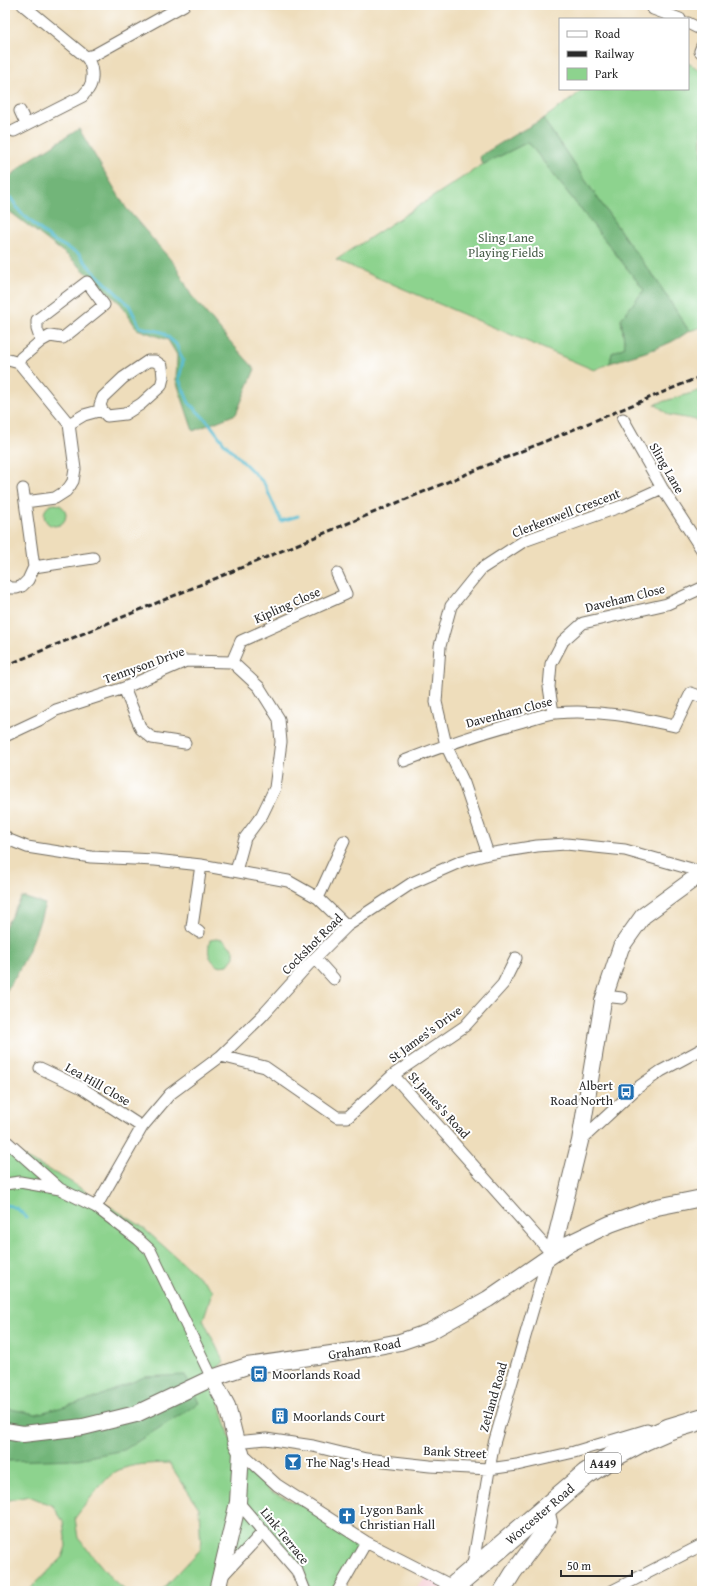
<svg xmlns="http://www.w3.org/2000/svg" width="707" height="1596" viewBox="0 0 707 1596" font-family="'Gentium Book Plus',serif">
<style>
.built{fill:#f6cfd6}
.green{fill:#8dd38e;stroke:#5c7f5c}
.forest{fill:#72b579;stroke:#4e7052}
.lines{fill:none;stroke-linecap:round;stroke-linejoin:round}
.stream{stroke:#54bbd1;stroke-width:3}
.street-casing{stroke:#6f695d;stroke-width:13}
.secondary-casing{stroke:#6f695d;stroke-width:18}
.highway-casing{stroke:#6f695d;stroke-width:23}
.street{stroke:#fff;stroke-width:11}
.secondary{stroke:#fff;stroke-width:16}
.highway{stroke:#fff;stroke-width:21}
.rail{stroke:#2b2b2b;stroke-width:3;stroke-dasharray:6 3;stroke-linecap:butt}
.labels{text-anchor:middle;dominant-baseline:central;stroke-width:4;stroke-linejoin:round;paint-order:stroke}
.shield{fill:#fff;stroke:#6b6b6b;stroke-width:1}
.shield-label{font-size:12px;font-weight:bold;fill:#2b2b2b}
.park-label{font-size:13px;fill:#485d49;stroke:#fff}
.street-label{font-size:13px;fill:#2b2b2b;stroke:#fff}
.poi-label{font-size:13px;fill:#2b2b2b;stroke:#fff;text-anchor:start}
</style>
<rect width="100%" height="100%" fill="#fff"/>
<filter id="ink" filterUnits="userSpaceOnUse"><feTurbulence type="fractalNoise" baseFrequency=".025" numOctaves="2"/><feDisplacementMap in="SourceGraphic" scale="8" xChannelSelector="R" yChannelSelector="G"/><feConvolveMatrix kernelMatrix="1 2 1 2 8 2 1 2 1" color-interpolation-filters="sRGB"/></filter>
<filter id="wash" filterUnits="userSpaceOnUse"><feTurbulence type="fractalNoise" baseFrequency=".012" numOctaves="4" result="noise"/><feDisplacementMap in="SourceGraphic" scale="16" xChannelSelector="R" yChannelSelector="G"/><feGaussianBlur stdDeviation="0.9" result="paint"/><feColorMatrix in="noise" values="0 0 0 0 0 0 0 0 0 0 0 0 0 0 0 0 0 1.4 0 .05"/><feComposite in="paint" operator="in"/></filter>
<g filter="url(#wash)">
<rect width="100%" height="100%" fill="#edb"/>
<!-- built -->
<path class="built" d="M428 1576 444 1586 439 1591H417L416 1589Z"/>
<!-- green -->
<path class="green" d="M688 63 702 71V317L700 318 702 327 689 331 657 281 630 245 543 119 574 97 582 89H688Z
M528 142 644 290 621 319 625 347 612 353 610 363 594 370 336 260 480 166Z
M702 390V421L669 415 655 404Z
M44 515a11 11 0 1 1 22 0a11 11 0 1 1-22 0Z
M216 939 223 940 234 950V957L228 965 218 966C208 958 207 953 210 940Z
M5 1143 22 1156 66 1179 141 1226 213 1290 203 1320 224 1362 211 1374 237 1460 257 1477 270 1491 316 1512 360 1543 332 1591H310C305 1565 281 1545 264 1526L225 1567 220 1591H161L201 1549 199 1508 169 1463C151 1464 133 1463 117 1471 106 1476 83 1508 75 1518L78 1538 112 1579 126 1591H28L62 1558 66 1546 63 1521 53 1506 29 1496 5 1501Z"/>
<!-- forest -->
<path class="forest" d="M543 119 630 245 657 281 689 331C667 348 637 354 610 363L612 353 625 347 621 319 644 290 528 142 484 164 481 162 480 156 514 135Z
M79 129 126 208 176 266 191 295 226 337 255 369 236 414 193 431 176 380 177 355 168 340 137 329 121 304 67 255 5 208V181L28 161Z
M22 897 45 904C35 938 25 963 5 993V927Z
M185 1375 199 1403 124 1450 78 1459 5 1461V1408L36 1414 93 1399 144 1377Z"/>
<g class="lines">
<!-- stream -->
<path class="stream" d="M5 199 11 198 20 212 35 225 51 239 79 254 91 269 129 305 140 327 162 332 176 344 183 361 179 379 189 403 209 423 224 443 264 483 281 521 298 516
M5 1205C13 1205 21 1211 26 1217"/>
</g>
</g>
<g filter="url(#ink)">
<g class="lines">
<defs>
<path id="street" d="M653 9 680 19
M688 23 702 30
M702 46 700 51 702 53
M86 57 94 55 184 5
M20 111 26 124
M14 131 83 96C84 93 88 91 89 88 94 80 93 65 86 57L23 5
M5 359 19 363 69 424 75 469 73 481 70 486 66 491 55 498 25 502 34 567 28 580 22 586 17 588H10L5 585
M19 363 21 358 41 341 37 329V320L87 282 104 305 63 338 50 336 41 341
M623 419 662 488 702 550
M69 424 84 415 102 410 107 416 125 414 141 404 161 386 163 378 162 366 155 361H148L123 378 103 397 100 405 102 410
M23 489 25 502
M34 567 93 558
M232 662 241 641 346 594 337 574
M124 688 141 729 152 738 185 743
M553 713 549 687 551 664 563 641 583 623 667 604 702 588
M5 736 39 720 56 710 124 688 186 661 232 662 259 687 279 719 281 742 275 788 262 815 245 838 236 871
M404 761C442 746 480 733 520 722 531 719 543 714 555 713 597 709 635 717 675 726L691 693 702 697
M5 836 7 839 27 847 91 857 155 860 201 865 288 881 318 898 347 926
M488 854 464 783 446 745 436 702 440 646 451 606 481 569 524 541 625 505 662 488
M318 898 344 841
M199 932 192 927 201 865
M315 958 334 979
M604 996 622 998
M221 1056 265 1067 337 1117H348L393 1075 552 1254
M40 1068 82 1088 142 1127
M393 1075 465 1026 503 984 516 958
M5 1140 60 1189 96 1207 138 1239 150 1250 212 1378
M580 1141 637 1088 661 1071 702 1049
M5 1184 20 1182 60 1189
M96 1207 142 1127 170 1094 221 1056 262 1016 308 965 347 926 412 883 462 861 488 854 537 846 566 844 625 850 702 872
M236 1442 266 1439 313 1446 366 1459 430 1466 489 1469 517 1465 574 1452 647 1430
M241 1452 277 1485 366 1542 454 1587
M238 1502 297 1571 305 1591
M472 1570 493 1447 548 1257
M222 1576 264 1531
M338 1591 366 1542
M612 1591 702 1545"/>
<g id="secondary">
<path d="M552 1254 580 1141 603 1001 621 947 643 916 702 873"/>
<path d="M212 1378 227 1406 236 1442 241 1452 238 1502 217 1591"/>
<path id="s1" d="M5 1431 23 1434 83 1427 136 1414 212 1378 247 1366 352 1351 400 1342 429 1332 488 1299 568 1244 610 1224 657 1207 702 1198"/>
<path d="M502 1591 513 1573 547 1527 549 1522 546 1509"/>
</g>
<g id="highway">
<path id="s2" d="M449 1591 586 1474 612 1457 644 1440 669 1429 702 1419"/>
</g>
</defs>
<!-- street casing -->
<use href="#street" class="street-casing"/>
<!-- secondary casing -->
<use href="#secondary" class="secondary-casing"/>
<!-- highway casing -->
<use href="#highway" class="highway-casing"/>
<!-- street -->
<use href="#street" class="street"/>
<!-- secondary -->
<use href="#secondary" class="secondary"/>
<!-- highway -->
<use href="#highway" class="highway"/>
<!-- rail -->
<path class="rail" d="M5 666 702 376"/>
</g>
</g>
<!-- icons -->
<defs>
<symbol id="bus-square" viewBox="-11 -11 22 22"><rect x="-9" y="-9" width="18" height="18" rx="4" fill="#1f6fb2" stroke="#fff"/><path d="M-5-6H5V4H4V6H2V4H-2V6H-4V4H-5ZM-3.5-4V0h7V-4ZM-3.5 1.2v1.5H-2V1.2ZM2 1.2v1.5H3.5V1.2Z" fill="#fff"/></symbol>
<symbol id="building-square" viewBox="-11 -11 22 22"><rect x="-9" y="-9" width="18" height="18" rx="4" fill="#1f6fb2" stroke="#fff"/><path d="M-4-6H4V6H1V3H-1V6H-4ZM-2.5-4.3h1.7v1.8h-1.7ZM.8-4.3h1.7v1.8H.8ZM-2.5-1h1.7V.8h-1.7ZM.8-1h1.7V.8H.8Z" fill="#fff"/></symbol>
<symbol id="bar-square" viewBox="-11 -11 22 22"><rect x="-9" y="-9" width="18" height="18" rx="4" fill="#1f6fb2" stroke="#fff"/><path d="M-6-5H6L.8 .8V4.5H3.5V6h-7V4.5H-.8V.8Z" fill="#fff"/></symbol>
<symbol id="church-square" viewBox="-11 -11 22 22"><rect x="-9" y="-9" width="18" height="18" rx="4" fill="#1f6fb2" stroke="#fff"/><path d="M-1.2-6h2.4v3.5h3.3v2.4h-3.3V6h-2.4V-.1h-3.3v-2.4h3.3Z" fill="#fff"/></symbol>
</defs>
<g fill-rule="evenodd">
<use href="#bus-square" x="616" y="1082" width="20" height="20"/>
<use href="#bus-square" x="249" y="1364" width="20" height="20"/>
<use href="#building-square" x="270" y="1406" width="20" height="20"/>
<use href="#bar-square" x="283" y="1452" width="20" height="20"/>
<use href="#church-square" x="337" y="1506" width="20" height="20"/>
</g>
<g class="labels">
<!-- shield labels -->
<rect class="shield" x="585" y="1453" width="36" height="20" rx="3"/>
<g class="shield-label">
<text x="603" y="1463">A449</text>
</g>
<!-- park labels -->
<g class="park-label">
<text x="506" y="237">Sling Lane<tspan x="506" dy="15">Playing Fields</tspan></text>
</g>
<!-- street labels -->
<g class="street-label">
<text transform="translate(667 468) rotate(60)">Sling Lane</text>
<text transform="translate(566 513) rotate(-21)">Clerkenwell Crescent</text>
<text transform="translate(625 598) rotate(-14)">Daveham Close</text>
<text transform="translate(287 605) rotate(-24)">Kipling Close</text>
<text transform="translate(144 665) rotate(-20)">Tennyson Drive</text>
<text transform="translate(509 712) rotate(-15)">Davenham Close</text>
<text transform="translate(312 944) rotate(-45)">Cockshot Road</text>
<text transform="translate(425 1034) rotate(-36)">St James's Drive</text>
<text transform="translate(98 1084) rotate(30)">Lea Hill Close</text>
<text transform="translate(439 1105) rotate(48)">St James's Road</text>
<text stroke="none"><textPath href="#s1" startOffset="373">Graham Road</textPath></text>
<text transform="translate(493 1397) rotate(-74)">Zetland Road</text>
<text transform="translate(455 1452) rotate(3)">Bank Street</text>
<text stroke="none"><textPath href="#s2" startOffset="119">Worcester Road</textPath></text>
<text transform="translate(285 1536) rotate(51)">Link Terrace</text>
</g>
<!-- poi labels -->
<g class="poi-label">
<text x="613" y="1085" text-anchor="end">Albert<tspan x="613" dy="15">Road North</tspan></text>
<text x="272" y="1374">Moorlands Road</text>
<text x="293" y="1416">Moorlands Court</text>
<text x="306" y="1462">The Nag's Head</text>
<text x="360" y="1509">Lygon Bank<tspan x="360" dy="15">Christian Hall</tspan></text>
</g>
</g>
<!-- margin -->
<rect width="707" height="1596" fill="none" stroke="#fff" stroke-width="20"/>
<!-- legend -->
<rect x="559" y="18" width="130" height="72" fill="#ffffff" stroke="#aaaaaa"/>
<rect x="567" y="31" width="20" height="6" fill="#ffffff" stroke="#aaaaaa"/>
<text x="595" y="38" font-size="12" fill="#2b2b2b">Road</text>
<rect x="567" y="51" width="20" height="6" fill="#2b2b2b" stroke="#aaaaaa"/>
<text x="595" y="58" font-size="12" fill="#2b2b2b">Railway</text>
<rect x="567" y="68" width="20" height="12" fill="#8dd38e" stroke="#aaaaaa"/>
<text x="595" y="78" font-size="12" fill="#2b2b2b">Park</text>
<!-- scale -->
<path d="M561 1570v6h71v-6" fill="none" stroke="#2b2b2b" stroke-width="2"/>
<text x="567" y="1570" font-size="12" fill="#2b2b2b" stroke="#ffffff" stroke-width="3" paint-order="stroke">50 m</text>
</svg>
